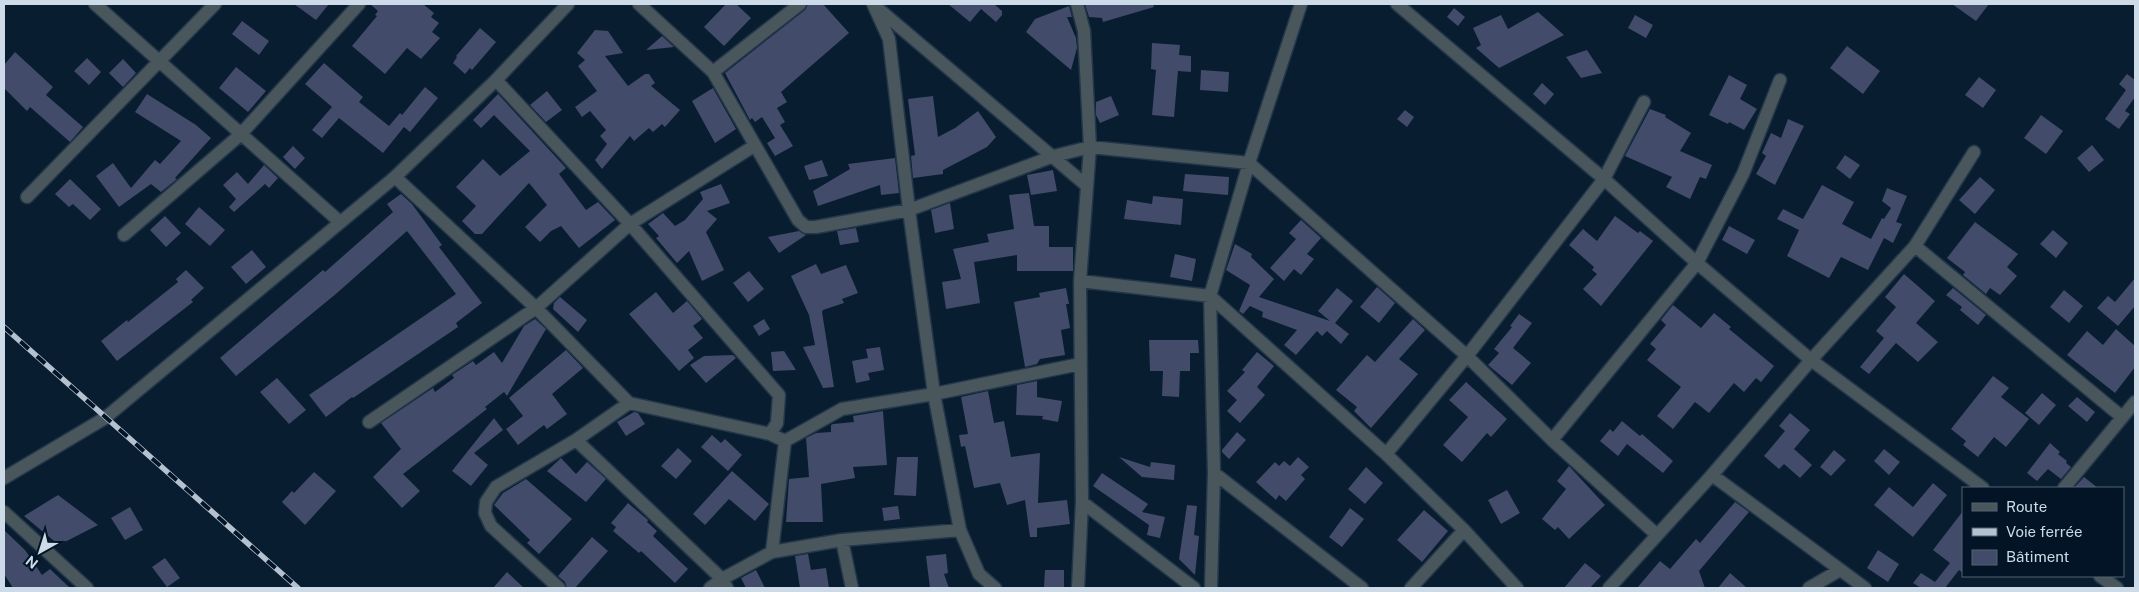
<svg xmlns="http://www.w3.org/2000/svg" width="2139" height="592" viewBox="0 0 2139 592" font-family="'Public Sans',sans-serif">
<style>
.building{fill:#424b69}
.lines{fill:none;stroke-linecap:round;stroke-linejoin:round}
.minor-casing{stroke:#24374a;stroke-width:15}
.tertiary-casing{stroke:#24374a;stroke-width:15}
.minor{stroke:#49575d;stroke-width:12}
.tertiary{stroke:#49575d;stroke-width:12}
.rail-casing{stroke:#b4c2d0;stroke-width:5.5}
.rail{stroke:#021426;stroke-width:4;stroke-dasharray:11;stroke-linecap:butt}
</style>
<rect width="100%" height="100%" fill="#081d30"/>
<!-- building -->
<path class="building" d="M294 4H329L316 20Z
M370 4H423L434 13 431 17 439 23 432 32 440 38 421 59 407 48 385 74 352 46 377 16 375 15 378 11Z
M726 4H736L751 18 724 46 704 27Z
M808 4H823L849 33 781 92 787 102 777 108 785 122 780 125 793 146 775 156 767 143 775 138 762 117 755 122 752 118 750 120 725 73 805 10Z
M948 4H994L1002 11V15L996 22 981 9 970 22Z
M1085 4H1153L1154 7 1103 22 1102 18 1089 17Z
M1952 4H1989L1976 21Z
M1069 6 1072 17H1067L1076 38 1077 48 1071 70 1026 32 1035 19Z
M1454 8 1465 17 1458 26 1447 17Z
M1538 12 1564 35 1499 68 1476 48 1481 45 1473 28 1501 15 1508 29Z
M1635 15 1653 25 1646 38 1628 28Z
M242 21 269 41 259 55 232 34Z
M480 28 496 42 472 70 470 68 465 74 453 63 457 57 456 56Z
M595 30 608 31 623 53 605 56 628 86 645 74H649L655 83 651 86 680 110 665 127 662 124 653 132 649 128 634 141 630 136 602 169 595 160 607 144 600 136 606 130 590 111 582 117 575 107 597 91 578 66 585 60 577 53Z
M662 36 674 47 646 50Z
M1152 43 1180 45 1179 55 1191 56V72L1178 71 1174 117 1152 115 1156 70 1151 69Z
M1847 46 1880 71 1863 94 1830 68Z
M1587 50 1602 73 1581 78 1566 57Z
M15 52 53 87 46 95 83 127 70 142 30 107 27 111 4 88V65Z
M87 58 101 72 89 85 74 71Z
M123 59 136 73 123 87 109 73Z
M324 63 363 97 359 102 389 126 400 113 402 115 425 87 438 98 410 132 404 127 383 153 339 118 322 138 312 130 332 107 305 84Z
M236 67 266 91 248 112 219 88Z
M1201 70 1229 72 1228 92 1200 90Z
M2127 74 2135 80V97L2125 111 2130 114 2119 129 2105 119 2126 90 2119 84Z
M1729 75 1747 85 1740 99 1757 109 1744 130 1729 122 1728 124 1709 115Z
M1979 77 1996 90 1983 108 1965 95Z
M1542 83 1554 94 1545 105 1533 94Z
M713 88 736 129 715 143 692 101Z
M547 91 562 110 546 122 530 105Z
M147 94 196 125 211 138 175 178 177 179 161 192 151 184 119 207 96 176 113 163 131 188 155 160 160 164 181 141 135 112Z
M498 94 566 168 559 174 586 210 598 202 615 220 579 248 561 226 551 231 540 242 525 227 547 205 529 183 482 234H475L462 221 476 206 456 187 483 159 500 176 530 151 494 115 481 128 473 120Z
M933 96 938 137 955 128 978 111 996 137 987 147 943 170V174L913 178 911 156 915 155 908 99Z
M1111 96 1119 115 1100 123 1096 115V102Z
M1650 109 1666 115 1665 117 1691 133 1680 151 1712 165 1706 179 1700 177 1690 199 1666 187 1672 177 1625 156Z
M1405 110 1414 117 1407 127 1397 119Z
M2041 115 2063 131 2046 154 2024 138Z
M1788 119 1804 126 1775 185 1756 174 1766 156 1762 153 1771 133 1781 138Z
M2092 145 2104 160 2089 172 2077 158Z
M293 146 305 158 295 169 283 157Z
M1845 155 1860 165 1850 179 1836 168Z
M895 158 899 193 881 195 880 185 818 206 813 191 850 169 848 164Z
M822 160 828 176 809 180 804 166Z
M264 165 278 178 269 188 265 184 234 212 229 207 236 199 223 185 237 172 248 184Z
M1053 170 1057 191 1031 195 1027 175Z
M1185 174 1229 177 1228 195 1183 191Z
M1980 177 1995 190 1975 214 1959 200Z
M70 179 101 209 90 220 73 204 69 207 55 194Z
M721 184 730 203 707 211 717 219 706 232 724 270 702 281 689 251 677 263 656 238 659 236 648 224 663 213 675 226 685 220 703 199 700 192Z
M1822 185 1854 202 1842 224 1871 239 1882 218 1884 219 1891 208 1882 201 1887 188 1907 196 1896 222 1902 224 1893 243 1884 238 1868 270 1841 257 1829 278 1787 256 1799 230 1777 219 1783 209 1803 219Z
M1029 193 1034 226H1049V247H1073V271H1017V255L974 262 980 303 946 309 942 282 961 279 953 249 989 242 987 234 1014 229 1009 195Z
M401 194 412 204 442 245 439 247 482 303 456 323 458 327 353 398 352 397 326 417 309 395 456 294 407 231 337 293 236 376 220 358 323 270 325 272 393 212 387 204Z
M1153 196 1183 199 1181 225 1124 219 1127 200 1152 204Z
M950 203 954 229 935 233 931 210Z
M199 207 225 230 210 246 185 224Z
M165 216 181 233 166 247 150 230Z
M1615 216 1638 233 1640 231 1653 241 1601 306 1583 289 1597 274 1592 270 1594 267 1569 245 1583 229 1597 241Z
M1301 220 1321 238 1307 254 1314 259 1301 275 1294 269 1284 281 1270 268 1296 239 1289 233Z
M1975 222 2018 254 2007 267 2017 276 2000 295 1990 288 1986 294 1963 275 1965 272 1947 258Z
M1729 226 1755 240 1747 254 1722 240Z
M856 228 859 242 840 245 837 231Z
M2053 230 2068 243 2056 258 2040 244Z
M799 231 806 235 779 253 768 237Z
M1235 244 1252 254 1251 257 1274 279 1259 297 1330 321 1318 311 1337 288 1353 301 1335 323 1349 334 1341 344 1327 331 1322 336 1317 331 1296 355 1284 345 1297 330 1262 317 1263 312 1250 306 1243 314 1239 311 1250 285 1226 270Z
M252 250 266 267 246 284 231 267Z
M1175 254 1196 259 1192 281 1170 277Z
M816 264 821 274 846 265 858 293 842 299 844 303 823 310 822 312 834 387 823 388 803 347 815 345 809 315 791 276Z
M186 270 204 288 191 300 193 302 117 361 101 341 127 320 128 322 178 282 176 279Z
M749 271 764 289 748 302 733 283Z
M1904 274 1935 301 1916 323 1938 342 1918 362 1896 343 1869 374 1860 367 1884 338 1876 331 1896 307 1885 297Z
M2135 278V306L2118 326 2097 308 2108 296 2115 302Z
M1377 287 1395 303 1379 323 1360 307Z
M1066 288 1069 304H1066L1070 328 1061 330 1065 355 1040 359 1037 364 1025 367 1014 302 1040 297 1039 293Z
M1953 288 1986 315 1978 325 1960 310 1962 307 1946 295Z
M2064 290 2083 306 2069 323 2050 307Z
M656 292 673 313 687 301 702 319 693 326 703 338 688 350 694 358 679 371 629 314Z
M560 297 587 320 578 332 553 309 554 303Z
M1673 305 1701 328 1714 313 1731 327 1729 329 1774 366 1761 382 1756 378 1744 392 1734 383 1709 413 1695 402 1673 429 1657 416 1681 387 1647 360 1656 349 1650 344 1666 325 1661 320Z
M1519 314 1532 323 1513 348 1531 363 1512 385 1488 365 1499 353 1494 349 1512 327 1510 326Z
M535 319 546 329 507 396 504 392 485 407 487 409 403 474 420 491 402 508 373 477 401 449 381 423 433 388 435 392 454 378 452 375 473 361 476 365 494 352 502 363 524 326Z
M764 319 770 329 759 336 753 326Z
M1413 319 1425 330 1399 359 1418 374 1371 428 1354 411 1357 407 1336 390 1367 355 1375 362Z
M2116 329 2135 346V367L2115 393 2067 355 2087 331 2103 345Z
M1149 340H1198L1199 353H1190V371H1180L1179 397 1162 396 1163 371H1150Z
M880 347 884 370 868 373 870 380 856 383 852 361 868 358 866 349Z
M566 350 583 368 552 394 567 414 547 429 544 425 518 445 506 429 523 416 509 398Z
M784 351 796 370 773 371 771 352Z
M1257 352 1274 366 1257 387 1265 395 1240 423 1227 411 1237 400 1227 391 1245 372 1242 370Z
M733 355 736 358 706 383 690 365 704 356Z
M1993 376 2009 388 2001 397 2029 419 2006 447 1994 437 1978 457 1963 445 1966 441 1951 429Z
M277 378 306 410 289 424 260 392Z
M1037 381V397L1062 401 1058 422 1042 419 1043 416 1016 415 1017 385Z
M1466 382 1507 419 1491 437 1487 433 1462 462 1443 445 1468 417 1449 400Z
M988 391 994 423 1004 421 1011 457 1040 453 1038 503 1067 500 1070 524 1037 528V537H1030L1025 500 1007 505 1000 483 974 488 965 446 961 447 959 435 968 434 961 397Z
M2042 393 2056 405 2039 425 2025 413Z
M2077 397 2095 412 2087 422 2068 406Z
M883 411 887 465 853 467 855 478 821 484 823 522H786L789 479 809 477 806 438 816 433 831 432V425L833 424 854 422 853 416Z
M634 412 638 413 645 424 626 436 617 422Z
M1790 413 1810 430 1794 449 1812 465 1800 478 1784 464 1779 469 1764 456 1785 431 1779 426Z
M494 418 503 430 474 453 488 465 471 486 452 471Z
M1622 421 1640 436 1642 434 1673 461 1663 473 1627 444 1618 456 1600 441 1610 429 1613 432Z
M1237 432 1246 440 1229 459 1222 452V450Z
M712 435 721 443 725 439 742 455 728 471 701 447Z
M2050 443 2060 452 2058 454 2067 461 2066 463 2071 467 2061 479 2048 469 2037 481 2027 473Z
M678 448 692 461 676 479 661 466Z
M1884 449 1900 462 1889 475 1874 461Z
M1834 450 1846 460 1831 476 1820 467Z
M897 457H918L916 496 894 495Z
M1119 457 1150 467 1151 462 1175 465 1174 480 1142 477Z
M1298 457 1309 467 1301 475 1305 479 1286 501 1279 495 1276 500 1256 482 1275 462 1279 466 1284 461 1290 466Z
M561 458 576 474 587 462 606 479 586 502 547 471Z
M1569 466 1605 505 1569 539 1558 527 1555 530 1542 519 1566 489 1557 481Z
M1366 467 1383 483 1365 504 1348 489Z
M732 471 769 504 755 521 729 499 705 525 693 514Z
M314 472 336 491 305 525 282 502 292 491 294 493Z
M1102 473 1148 504 1142 512 1165 517 1160 538 1147 535 1149 525 1093 486Z
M2084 477 2098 488H2074Z
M526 479 572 519 539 554 527 543 530 540 494 505 503 493Z
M1933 483 1947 495 1913 537 1874 505 1889 487 1913 507Z
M1507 490 1520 513 1501 524 1488 500Z
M58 495 98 525 59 545 24 516Z
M1735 502 1749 512 1699 571 1705 588H1637L1660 561 1670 569 1696 539 1700 543Z
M628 503 648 520 647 522 657 531 653 536 688 569 675 583 641 551 639 553 613 531 616 527 611 523Z
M1187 505 1197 506 1194 535 1199 536 1195 575 1179 559Z
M898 506 900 519 884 521 882 508Z
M130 507 143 530 125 540 111 518Z
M1350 508 1364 519 1342 547 1329 537Z
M1424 510 1448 531 1422 562 1397 540Z
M1963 511V573L1959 570 1945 588H1921L1913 583 1921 573 1935 582 1950 563 1933 550Z
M4 530 25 550 42 575 50 569 70 588H13L4 574Z
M592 537 608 551 575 588H567L565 582 558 576Z
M1878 550 1899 564 1888 582 1867 568Z
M808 554 811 570 826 568 829 588H800L795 556Z
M946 554 948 573 944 574 949 588H930L926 556Z
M165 558 180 578 167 587 152 567Z
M1585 563 1601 576 1590 588H1564Z
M756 570 765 588H746L741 578Z
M1045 570H1064V588L1044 587Z
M507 572 524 588H493Z
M1730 573 1747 588H1718Z"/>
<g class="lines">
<defs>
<path id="minor" d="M95 4 340 222
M639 4 713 72 798 220 806 227H816L909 210 1054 156 1090 147 1249 163 1467 356 1552 440 1657 535
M873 4 889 39 909 210 934 394 960 530 979 574 995 588
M1077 4 1084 31 1090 147 1080 281 1082 502 1078 588
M875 6 1087 186
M713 72 800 4
M496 80 630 224 779 395 777 423 770 434
M395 177 536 308 629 403 770 434 785 441 772 552
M27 197 215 4
M124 235 240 135 359 4
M1915 246 2122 417
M1080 281 1210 296 1386 454 1464 530 1517 588
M369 422 536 308 630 224 754 146
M576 440 722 579 710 588
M1552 440 1697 263 1743 174 1780 80
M785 441 842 409 934 394 1080 364
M1386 454 1467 356 1604 179 1644 102
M1214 473 1362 588
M1712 475 1865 588
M2064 488 2135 402
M1082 502 1194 588
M4 512 87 588
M842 540 852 588
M559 588 491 526 485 513 486 502 496 487 576 440 629 403
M727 588 722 579 772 552 842 540 960 530
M1211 588 1214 473 1210 296 1249 163 1301 4
M1411 588 1464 530
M1609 588 1712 475 1811 360 1915 246 1974 152
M1809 588 1840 570"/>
<path id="tertiary" d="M1397 4 1604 179 1697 263 1811 360 1983 488
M4 478 105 418 395 177 496 80 568 4
M2100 576 2117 588"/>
</defs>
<!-- minor casing -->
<use href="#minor" class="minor-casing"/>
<!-- tertiary casing -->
<use href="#tertiary" class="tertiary-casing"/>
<!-- minor -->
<use href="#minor" class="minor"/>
<!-- tertiary -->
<use href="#tertiary" class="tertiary"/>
<defs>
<path id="rail" d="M4 327 298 588"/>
</defs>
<!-- rail casing -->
<use href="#rail" class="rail-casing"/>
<!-- rail -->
<use href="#rail" class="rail"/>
</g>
<!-- border -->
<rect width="2139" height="592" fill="none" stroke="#cddae7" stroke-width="10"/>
<!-- legend -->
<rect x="1962" y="487" width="162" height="90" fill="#021426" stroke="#536373"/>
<rect x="1972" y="503" width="25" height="8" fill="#49575d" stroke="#536373"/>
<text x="2006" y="512" font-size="15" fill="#cddae7">Route</text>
<rect x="1972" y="528" width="25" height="8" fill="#b4c2d0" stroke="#536373"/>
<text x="2006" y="537" font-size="15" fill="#cddae7">Voie ferrée</text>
<rect x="1972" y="550" width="25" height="15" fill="#424b69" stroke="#536373"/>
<text x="2006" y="562" font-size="15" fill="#cddae7">Bâtiment</text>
<!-- north arrow -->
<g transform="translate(40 552) rotate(219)" stroke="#021426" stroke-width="4" paint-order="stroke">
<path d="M0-4L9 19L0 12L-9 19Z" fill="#cddae7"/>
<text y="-8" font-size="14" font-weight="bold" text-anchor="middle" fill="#cddae7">N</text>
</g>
</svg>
